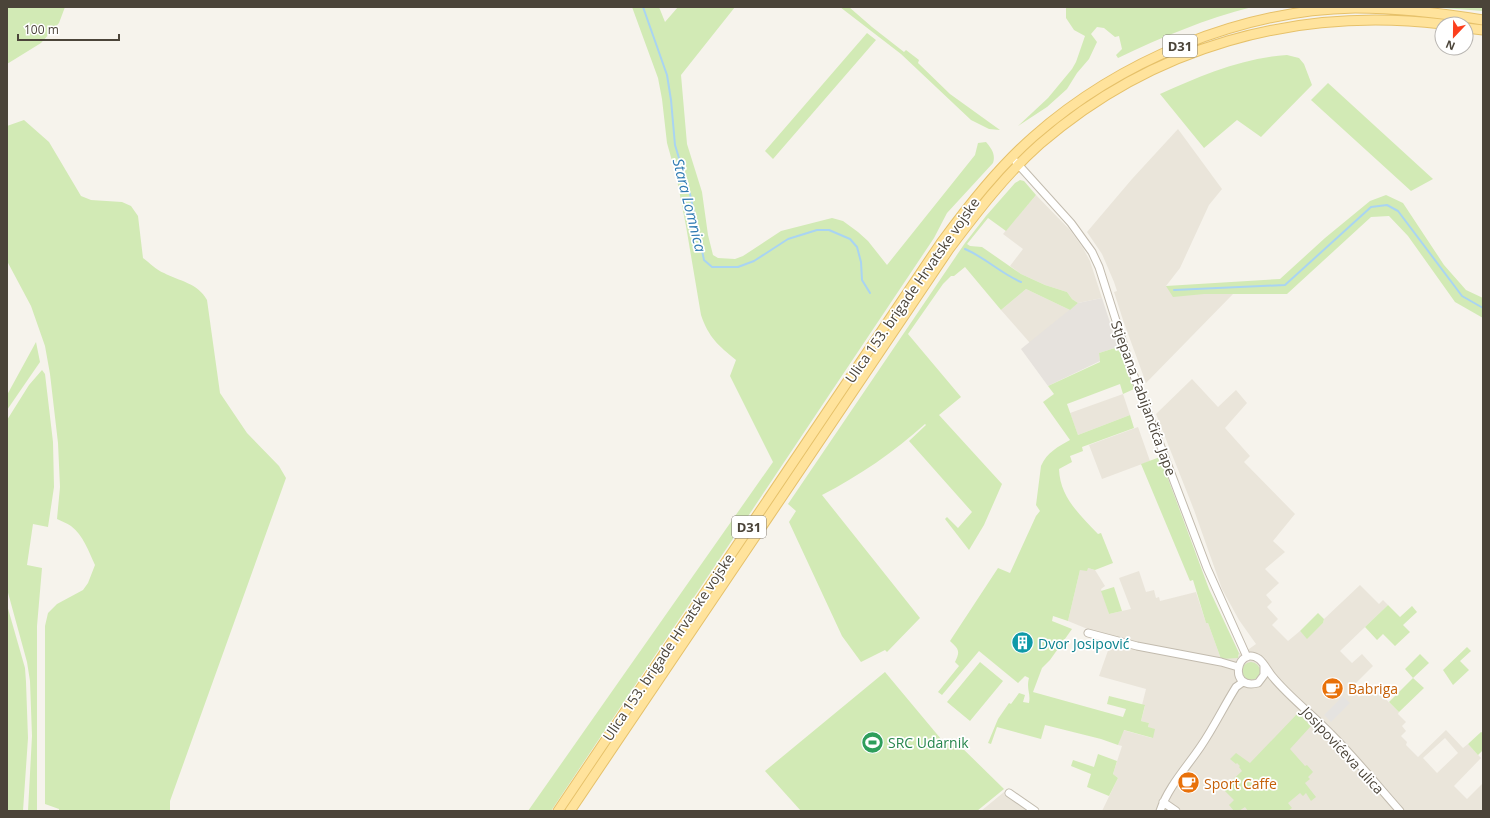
<svg xmlns="http://www.w3.org/2000/svg" width="1490" height="818" viewBox="0 0 1490 818" font-family="'Open Sans',sans-serif">
<style>
.residential{fill:#eae5da;fill-rule:evenodd}
.industrial{fill:#e6e2dd}
.green{fill:#d2eab5}
.parking{fill:#e5e3e0}
.lines{fill:none;stroke-linecap:round;stroke-linejoin:round}
.stream{stroke:#a9d4f2;stroke-width:2}
.minor-casing{stroke:#c2bbae;stroke-width:9}
.major-casing{stroke:#e6c16a;stroke-width:11}
.minor{stroke:#fff;stroke-width:7}
.major{stroke:#ffe39c;stroke-width:9}
.labels{text-anchor:middle;dominant-baseline:central;stroke-width:3.5;stroke-linejoin:round;paint-order:stroke}
.shield{fill:#fff;stroke:#817c74;stroke-width:1}
.shield-label{font-size:13px;font-weight:bold;fill:#4b4439}
.street-label{font-size:14px;fill:#4b4439;stroke:#fff}
.culture-label{font-size:14px;fill:#0d838f;stroke:#fff;text-anchor:start}
.food-label{font-size:14px;fill:#c56008;stroke:#fff;text-anchor:start}
.leisure-label{font-size:14px;fill:#27864d;stroke:#fff;text-anchor:start}
.water-label{font-size:15px;font-style:italic;fill:#2e7ab2;stroke:#fff}
</style>
<rect width="100%" height="100%" fill="#f6f3ec"/>
<!-- residential -->
<path class="residential" d="M1178 129 1222 189 1209 205 1180 268 1166 286 1204 294H1233L1146 383 1123 320 1114 292 1117 291 1114 282 1102 254 1087 232 1132 179Z
M1036 195 1070 230 1083 248 1090 261 1102 298 1078 303 1072 299 1067 292 1045 285 1021 274 1010 266 1023 249 1003 234Z
M1026 289 1070 310 1030 343 1001 310Z
M1192 379 1218 407 1236 390 1247 403 1225 428 1250 456 1244 462 1295 514 1273 541 1285 552 1265 569 1279 583 1266 595 1272 602 1267 607 1278 619 1272 625 1288 641 1300 631 1307 638 1323 623 1324 619 1360 585 1379 604 1383 600 1388 605 1340 651 1352 663 1362 654 1373 666 1350 689 1359 697 1371 685 1399 712 1398 714 1406 722 1402 726 1406 731 1401 736 1407 742 1406 745 1418 757 1446 730 1463 748 1468 744 1481 758 1454 786 1467 799 1483 783V811H1102L1118 778 1113 774 1122 746 1118 745 1123 730 1152 738 1148 727 1149 723 1141 721 1145 706 1142 705 1146 689 1099 676 1111 642 1090 630 1068 621 1080 570 1088 568 1095 570 1105 586 1101 589 1109 614 1131 609 1119 578 1139 571 1146 592 1154 590 1156 598 1159 597 1160 601 1196 592 1206 623H1208L1221 659 1239 656V653L1249 649 1256 644 1239 620 1222 589 1194 510 1156 414ZM1445 738 1458 753 1437 773 1423 758Z
M1123 394 1130 415 1078 435 1070 413Z
M1138 427 1150 461 1102 479 1089 445Z
M1004 792 1030 811H981Z"/>
<!-- industrial -->
<path class="industrial" d="M1102 298 1118 347 1099 353 1100 361 1048 386 1021 349 1078 303Z"/>
<!-- green -->
<path class="green" d="M7 7H65L59 23 41 43 7 64Z
M632 7H659L665 22 678 7H735L681 75 687 144 702 192 708 235 713 255 718 258 735 259 743 256 781 231 832 218 843 221 858 232 868 241 887 265 975 155 978 143 986 142C991 148 996 154 993 163L947 213 934 238 551 811H528L773 462 730 376 736 360C718 345 709 338 701 315L686 226 676 175 667 143 662 99 658 78Z
M840 7H849L872 27 904 52 906 50 919 60 918 63 950 94 1000 130 989 129 971 120 901 54Z
M1066 7H1252C1205 19 1162 37 1118 58L1116 55 1122 49 1119 36 1115 37 1104 28 1097 27 1091 34 1097 42 1089 59 1077 73 1067 89 1047 107 1018 126 1048 98 1072 69 1076 62 1085 36 1074 30 1066 18Z
M1430 7H1483V11Z
M867 33 876 40 773 159 765 151Z
M1287 55 1299 58 1304 64 1312 85 1261 137 1237 120 1204 148 1160 94C1200 76 1242 58 1287 55Z
M1328 83 1433 179 1411 191 1311 100Z
M24 120 49 142 81 196 91 200 122 202 131 206 138 216 143 258C150 263 156 270 164 273 179 281 198 283 207 300L220 393 247 433 279 466 286 478 170 801V811H59V809L45 804V626L48 613 57 604 83 590 88 583 95 565C89 552 83 535 71 526 67 523 61 521 57 519L60 487 58 443 50 374 45 346 31 306 7 261V126Z
M1020 180 1024 181 1036 195 1006 231 988 218 967 244 970 246 982 247 1021 274 1045 285 1067 292 1072 299 1078 303 1070 310 1026 289 1001 310 965 267 954 276H951L943 284 908 334 961 397 939 415 1002 484 984 525 969 550 945 519 947 517 958 528 972 512 909 441 926 425 925 424C894 452 859 476 822 495L920 618 887 652 885 650 861 662 842 636 789 522 796 511 788 504 965 243 986 216 1015 183Z
M1386 195 1403 203 1444 265 1466 290 1483 298V318L1455 302 1408 236 1389 216 1371 217 1287 294H1204L1173 297 1166 286 1280 279 1325 238 1370 201Z
M36 342 40 362 7 410V395Z
M1118 347 1134 389 1123 394 1120 384 1067 404 1078 435 1130 415 1134 428 1082 447 1083 451 1070 456 1072 462 1059 469C1060 497 1079 514 1098 534L1101 533 1113 563 1095 570 1088 568 1087 571 1080 570 1068 621 1053 616 1052 621 1072 629 1050 660 1042 668 1033 692 1123 717 1126 709 1107 704 1109 696 1145 705 1141 721 1149 723 1148 727 1155 729 1153 738 1124 730 1118 745 1101 739 1045 725 1041 739 997 727 991 744 988 743 998 719 1009 703 1011 704 1019 693 1025 695 1023 702 1029 703C1031 693 1026 689 1029 678L1025 676 1018 683 979 651 942 695 938 692 959 666 955 662C961 650 958 649 950 641L998 568 1010 573 1036 516 1040 511 1036 505 1041 466C1047 452 1058 447 1070 440L1043 402 1054 394 1048 386 1100 362 1099 353Z
M42 370 45 374 53 442 54 487 48 527 33 524 27 565 42 568 37 626V811H28L32 736 30 681 27 662 7 589V420L29 385Z
M1160 457 1209 589 1239 653 1238 658 1221 659 1208 623H1206L1193 580 1190 581 1141 464Z
M1114 587 1122 611 1109 614 1101 591Z
M7 605 25 668 26 682 28 738 23 811H7Z
M1388 605 1400 617 1412 606 1417 612 1403 625 1410 632 1395 646 1383 634 1377 640 1365 627Z
M1318 613 1324 619 1323 623 1307 639 1300 631Z
M1467 647 1471 651 1460 661 1469 670 1453 685 1443 670Z
M1420 654 1429 663 1413 678 1424 688 1399 712 1389 702 1413 678 1405 669Z
M1242 671a9 9 0 1 1 18 0a9 9 0 1 1-18 0Z
M980 662 1003 681 970 721 947 702Z
M885 672 946 745 952 738 1004 789 977 811H801L765 771Z
M1298 713 1311 726 1290 749 1305 766 1307 765 1313 772 1308 777 1310 779 1305 783 1316 797 1311 801 1306 793 1303 796 1300 793 1288 803 1292 808 1288 811H1248L1245 807 1239 811H1234L1229 805 1234 800 1223 789 1242 771 1239 767 1240 766 1237 763 1236 764 1230 759 1236 753 1250 763Z
M1481 732 1483 733V750L1478 755 1468 744Z
M1098 754 1117 761 1113 774 1118 778 1109 796 1087 787 1091 774 1071 766 1073 760 1094 767Z"/>
<!-- parking -->
<path class="parking" d="M1343 696 1350 703 1331 722 1324 715Z"/>
<g class="lines">
<!-- stream -->
<path class="stream" d="M643 7 667 75 671 100 675 145 690 194 704 260 712 267H738L754 261 788 239 817 230H829L850 239 857 247 861 262 862 280 870 293
M965 249C986 258 1000 273 1021 282
M1174 290 1285 285 1371 207 1387 205 1398 211 1462 296 1483 308"/>
<defs>
<path id="minor" d="M1016 162 1071 223 1092 252 1099 267 1131 368 1207 568 1247 657
M1088 633 1137 646 1221 662 1238 667
M1264 666V675L1258 683C1227 691 1237 644 1259 659 1264 663 1268 671 1272 676 1289 697 1312 714 1331 734 1355 758 1377 785 1400 811
M1009 793 1035 811
M1163 802 1176 811
M1160 811C1168 787 1187 767 1201 746 1214 727 1224 706 1236 687L1243 682"/>
<path id="major" d="M1466 28 1483 30
M558 811 941 243C969 205 998 168 1033 137 1119 61 1240 10 1355 8 1398 8 1441 13 1483 20
M570 811 949 249C977 212 1005 175 1040 144 1153 46 1295 7 1442 24"/>
</defs>
<!-- minor casing -->
<use href="#minor" class="minor-casing"/>
<!-- major casing -->
<use href="#major" class="major-casing"/>
<!-- minor -->
<use href="#minor" class="minor"/>
<!-- major -->
<use href="#major" class="major"/>
</g>
<!-- icons -->
<defs>
<symbol id="building-disc" viewBox="-11 -11 22 22"><circle r="9.5" fill="#0f9aa8" stroke="#fff"/><path d="M-4-6H4V6H1V3H-1V6H-4ZM-2.5-4.3h1.7v1.8h-1.7ZM.8-4.3h1.7v1.8H.8ZM-2.5-1h1.7V.8h-1.7ZM.8-1h1.7V.8H.8Z" fill="#fff"/></symbol>
<symbol id="cafe-disc" viewBox="-11 -11 22 22"><circle r="9.5" fill="#e8710a" stroke="#fff"/><path d="M-5.5-4.5H6V0H3Q3 3.5 0 3.5H-2.5Q-5.5 3.5-5.5 0ZM3-3.2v2h1.7v-2ZM-6 4.5H4V6H-6Z" fill="#fff"/></symbol>
<symbol id="stadium-disc" viewBox="-11 -11 22 22"><circle r="9.5" fill="#2e9e5b" stroke="#fff"/><path d="M0-5a6.5 5 0 1 0 0 10a6.5 5 0 1 0 0-10ZM-3.5-1.8h7v3.6h-7Z" fill="#fff"/></symbol>
</defs>
<g fill-rule="evenodd">
<use href="#building-disc" x="1010" y="630" width="25" height="25"/>
<use href="#cafe-disc" x="1320" y="676" width="25" height="25"/>
<use href="#stadium-disc" x="860" y="730" width="25" height="25"/>
<use href="#cafe-disc" x="1176" y="770" width="25" height="25"/>
</g>
<g class="labels">
<!-- shield labels -->
<g class="shield">
<rect x="1163" y="35" width="34" height="22" rx="3"/>
<rect x="732" y="516" width="34" height="22" rx="3"/>
</g>
<g class="shield-label">
<text x="1180" y="46">D31</text>
<text x="749" y="527">D31</text>
</g>
<!-- street labels -->
<g class="street-label">
<text transform="translate(912 290) rotate(-55)">Ulica 153. brigade Hrvatske vojske</text>
<text transform="translate(1144 398) rotate(70)">Stjepana Fabijančića Jape</text>
<text transform="translate(668 647) rotate(-56)">Ulica 153. brigade Hrvatske vojske</text>
<text transform="translate(1343 750) rotate(47)">Josipovićeva ulica</text>
</g>
<!-- culture labels -->
<g class="culture-label">
<text x="1038" y="643">Dvor Josipović</text>
</g>
<!-- food labels -->
<g class="food-label">
<text x="1348" y="688">Babriga</text>
<text x="1204" y="783">Sport Caffe</text>
</g>
<!-- leisure labels -->
<g class="leisure-label">
<text x="888" y="742">SRC Udarnik</text>
</g>
<!-- water labels -->
<g class="water-label">
<text transform="translate(690 205) rotate(76)">Stara Lomnica</text>
</g>
</g>
<!-- border -->
<rect width="1490" height="818" fill="none" stroke="#4b4439" stroke-width="16"/>
<!-- north arrow -->
<g transform="translate(1454 36) rotate(202)"><circle r="19" fill="#ffffff" stroke="#b7b4b0"/>
<path d="M0-3L7 15L0 10L-7 15Z" fill="#fc3f1d"/>
<text y="-6" font-size="11" font-weight="bold" text-anchor="middle" fill="#4b4439">N</text>
</g>
<!-- scale -->
<path d="M18 34v6h101v-6" fill="none" stroke="#4b4439" stroke-width="2"/>
<text x="24" y="34" font-size="12" fill="#4b4439" stroke="#ffffff" stroke-width="3" paint-order="stroke">100 m</text>
</svg>
